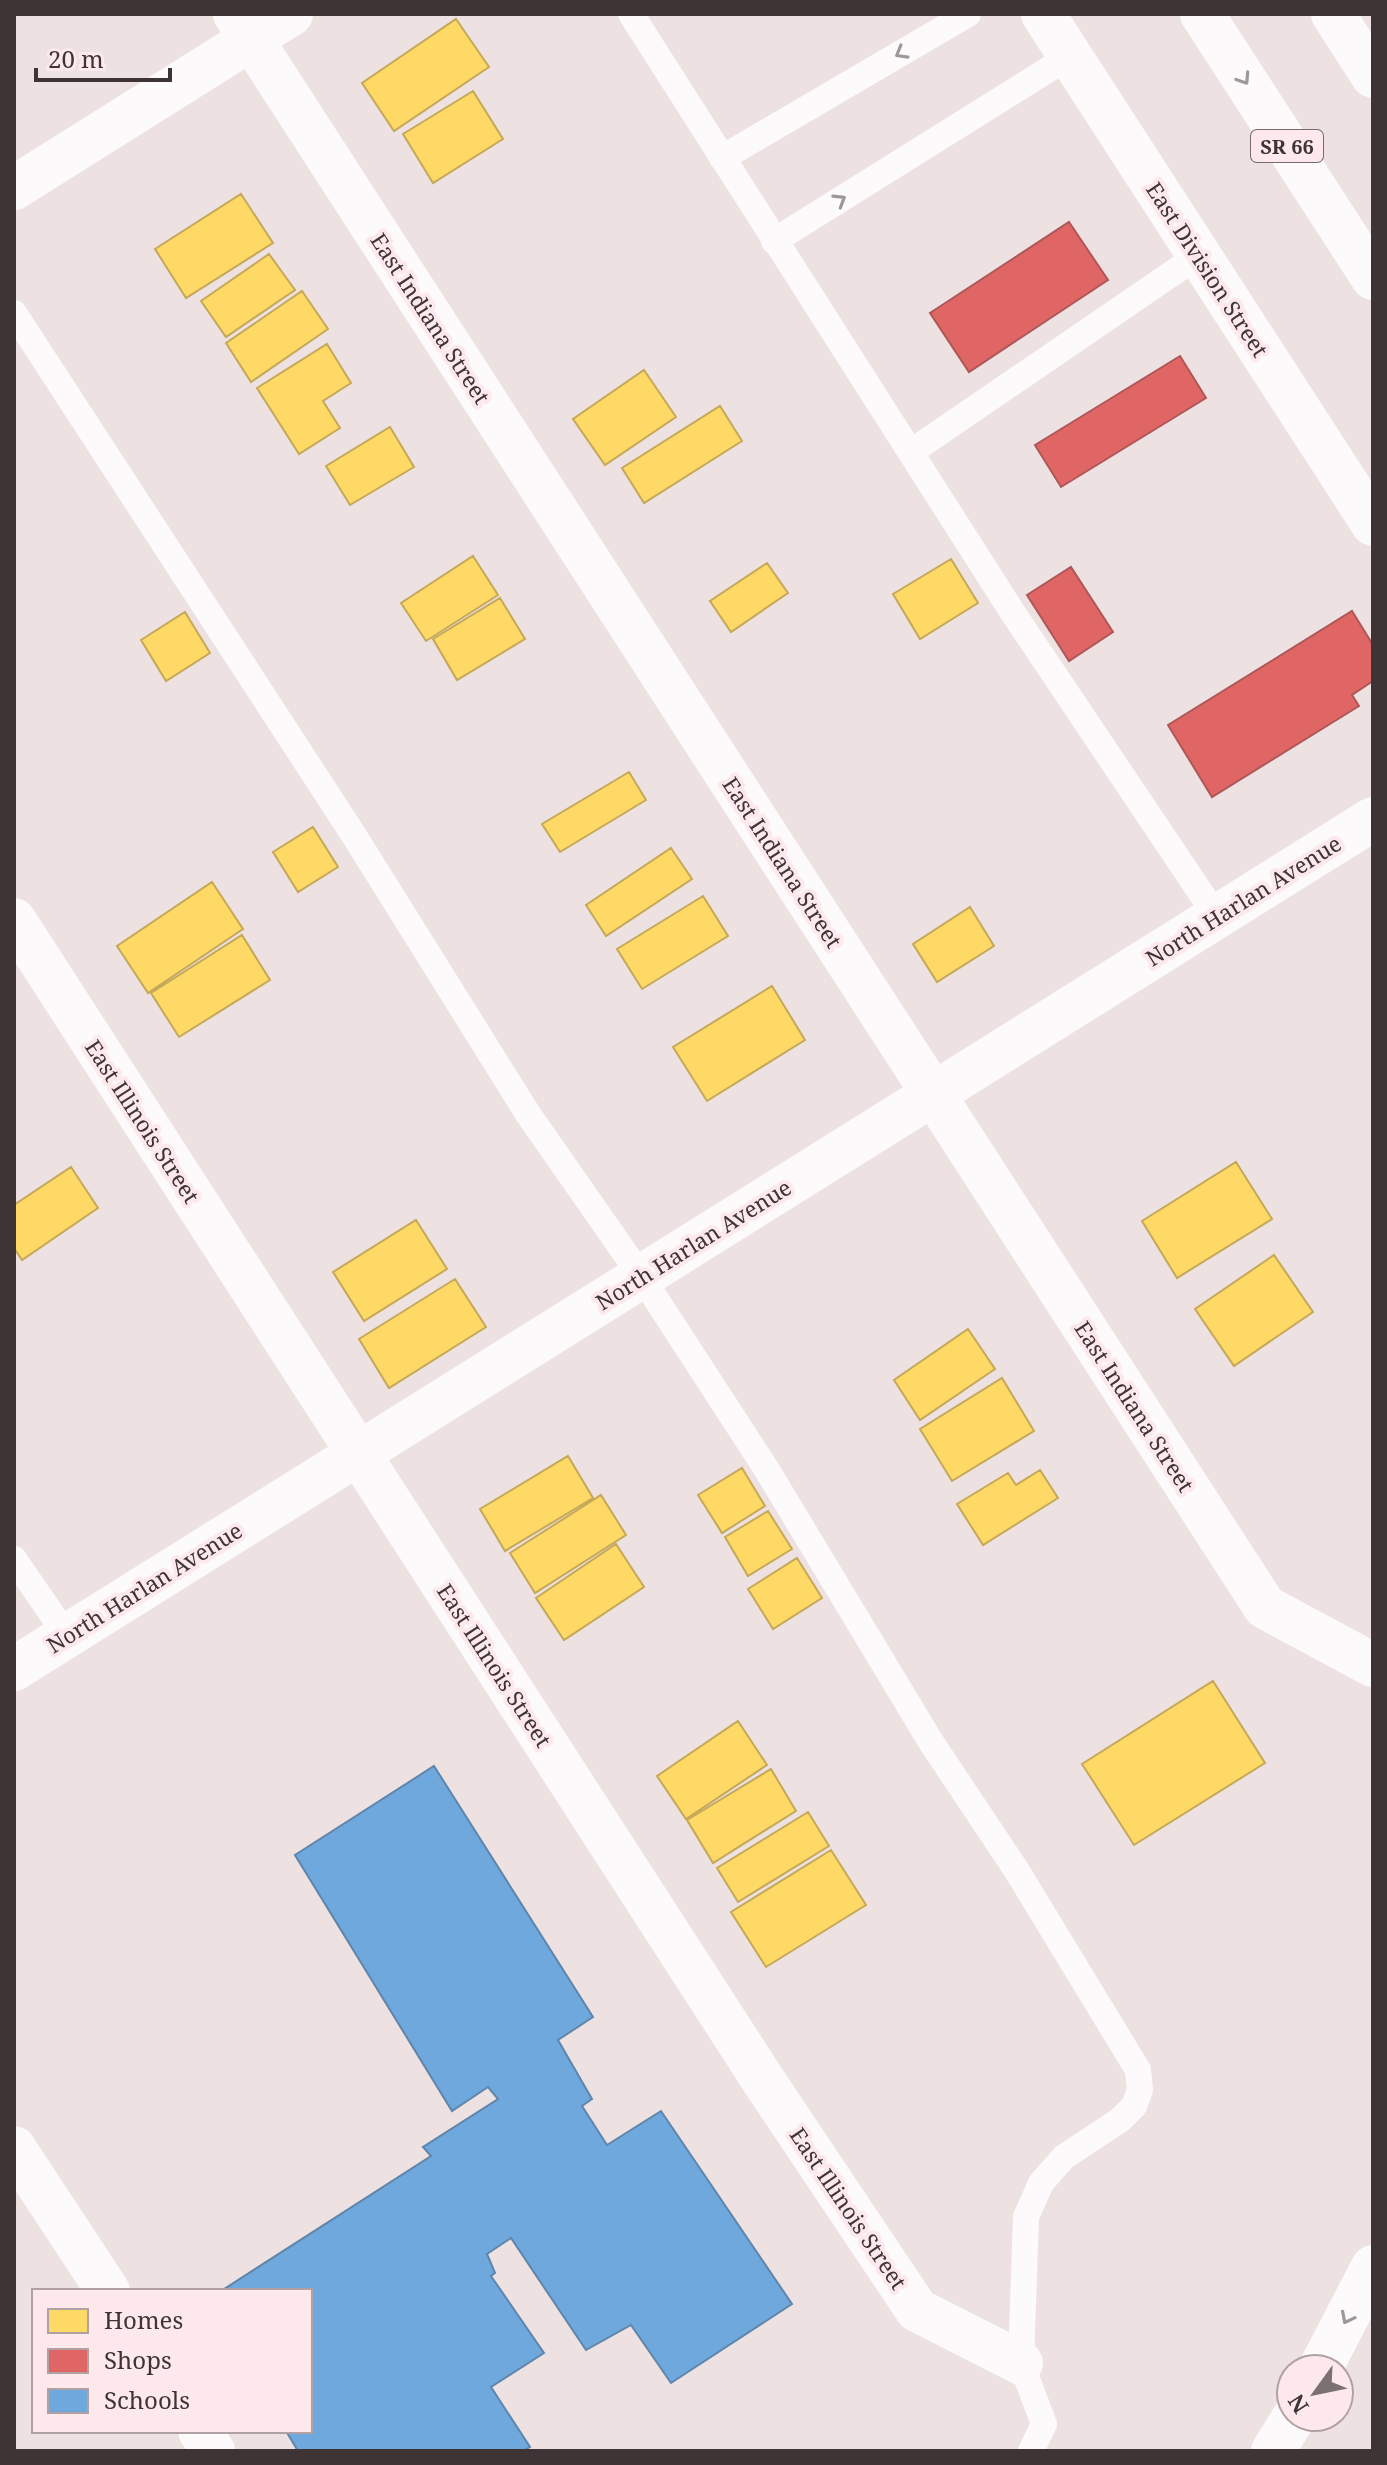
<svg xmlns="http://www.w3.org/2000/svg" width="1387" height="2465" viewBox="0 0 1387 2465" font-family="'Noto Serif',serif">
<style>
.homes{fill:#ffd966;stroke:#c5a858;stroke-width:2}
.shops{fill:#e06666;stroke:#af5758;stroke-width:2}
.schools{fill:#6fa8dc;stroke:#6085aa;stroke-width:2}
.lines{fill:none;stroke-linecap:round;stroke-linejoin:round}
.service{stroke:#fcfafb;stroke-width:26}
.minor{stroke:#fcfafb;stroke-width:44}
.tertiary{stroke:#fcfafb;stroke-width:44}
.motorway{stroke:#fcfafb;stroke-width:44}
.oneway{stroke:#9d9798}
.labels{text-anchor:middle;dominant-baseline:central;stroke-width:8;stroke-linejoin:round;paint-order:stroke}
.shield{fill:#fde9ec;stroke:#776a6d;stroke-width:2}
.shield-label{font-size:20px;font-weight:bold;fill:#3e3436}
.street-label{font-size:22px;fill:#3e3436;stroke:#fde9ec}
</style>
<rect width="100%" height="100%" fill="#ede1e2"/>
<!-- homes -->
<path class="homes" d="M456 19 489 67 394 131 362 83Z
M473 91 503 139 433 183 403 134Z
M241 194 273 243 186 298 155 249Z
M269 254 295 290 226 337 201 301Z
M302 291 328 329 251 382 226 343Z
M327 344 351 383 323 401 340 428 299 454 257 388Z
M644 370 676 417 605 465 573 419Z
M720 406 742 441 644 503 622 468Z
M390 427 414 467 350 505 326 466Z
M473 556 498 595 426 641 401 603Z
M951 559 978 603 920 639 893 594Z
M767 563 788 593 731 632 710 601Z
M500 598 525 639 457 680 433 639Z
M185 612 210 653 166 681 141 640Z
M629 772 646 800 560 852 542 824Z
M313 827 338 867 298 892 273 852Z
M671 848 692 879 606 936 586 905Z
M212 882 243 929 148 993 117 946Z
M703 896 728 936 642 989 617 949Z
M970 907 994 946 937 982 913 944Z
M242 935 270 980 179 1037 151 993Z
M772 986 805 1040 707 1101 673 1047Z
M1236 1162 1272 1219 1177 1278 1142 1221Z
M71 1167 98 1208 22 1260 14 1248V1205Z
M416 1220 447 1269 364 1321 333 1272Z
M1274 1255 1313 1312 1234 1366 1195 1309Z
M455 1279 486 1327 389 1388 359 1339Z
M968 1329 995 1369 920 1420 894 1380Z
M1002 1378 1034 1431 952 1481 920 1429Z
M568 1456 593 1498 505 1551 480 1509Z
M742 1468 765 1506 722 1533 698 1495Z
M1040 1470 1058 1498 983 1545 957 1504 1008 1473 1016 1485Z
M601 1495 626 1535 535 1593 510 1553Z
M768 1511 792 1549 748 1576 725 1537Z
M616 1544 644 1587 564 1640 536 1598Z
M797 1558 822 1598 773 1629 748 1589Z
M1213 1681 1265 1763 1134 1845 1082 1764Z
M738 1721 767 1765 686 1819 657 1776Z
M771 1769 796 1811 713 1863 687 1820Z
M808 1812 829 1846 738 1902 717 1868Z
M831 1850 866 1905 766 1967 731 1912Z"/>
<!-- shops -->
<path class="shops" d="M1069 222 1108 280 969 372 930 313Z
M1180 356 1206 398 1061 487 1035 445Z
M1071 567 1113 632 1069 661 1027 595Z
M1352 611 1373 645V681L1352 695 1359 706 1212 797 1168 725Z"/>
<!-- schools -->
<path class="schools" d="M434 1766 593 2017 558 2040 592 2099 582 2106 607 2145 661 2111 792 2304 671 2383 631 2325 586 2350 511 2238 487 2254 495 2273 491 2276 544 2353 491 2387 530 2447 523 2451H298L286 2431H310V2291H221L431 2156 423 2147 498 2099 488 2087 452 2111 295 1855Z"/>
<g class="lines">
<!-- service -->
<path class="service" d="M631 14 1013 613 1217 917
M722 158 968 14
M774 241 1070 56
M14 313 355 837 528 1114 641 1276 767 1470 931 1742 1017 1871 1138 2070 1140 2090 1134 2106 1120 2120 1064 2157 1041 2183 1026 2217 1021 2363 1044 2424 1031 2451
M911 452 1199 255
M14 1559 67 1636"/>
<!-- minor -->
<path class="minor" d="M235 14 1265 1607 1373 1665
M1043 14 1373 524
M14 920 765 2083 917 2310 1021 2363
M14 1669 1373 819"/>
<!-- tertiary -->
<path class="tertiary" d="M14 188 291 14
M14 2148 108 2291
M200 2431 213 2451"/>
<!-- motorway -->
<path class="motorway" d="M1202 14 1373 278
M1333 14 1373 76
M1320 2369 1373 2267
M1273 2451 1294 2417"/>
</g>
<!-- one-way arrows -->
<defs><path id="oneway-chevron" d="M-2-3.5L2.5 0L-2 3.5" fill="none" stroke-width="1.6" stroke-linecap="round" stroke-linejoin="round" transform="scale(2)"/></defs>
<g class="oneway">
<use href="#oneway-chevron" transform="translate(901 53) rotate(150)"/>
<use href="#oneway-chevron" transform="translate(1244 79) rotate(57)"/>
<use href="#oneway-chevron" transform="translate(840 200) rotate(-32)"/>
<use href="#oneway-chevron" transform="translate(1347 2318) rotate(117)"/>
</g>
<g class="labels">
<!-- shield labels -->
<rect class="shield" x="1251" y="130" width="72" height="32" rx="6"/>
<g class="shield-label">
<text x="1287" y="146">SR 66</text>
</g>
<!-- street labels -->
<g class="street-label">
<text transform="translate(1208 269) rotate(57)">East Division Street</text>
<text transform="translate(431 318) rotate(57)">East Indiana Street</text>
<text transform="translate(783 862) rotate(57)">East Indiana Street</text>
<text transform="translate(1243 900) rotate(-32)">North Harlan Avenue</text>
<text transform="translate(143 1121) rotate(57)">East Illinois Street</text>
<text transform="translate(693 1244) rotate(-32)">North Harlan Avenue</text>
<text transform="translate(1135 1406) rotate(57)">East Indiana Street</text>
<text transform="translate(144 1587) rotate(-32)">North Harlan Avenue</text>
<text transform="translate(495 1665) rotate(57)">East Illinois Street</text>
<text transform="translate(849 2208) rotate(56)">East Illinois Street</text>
</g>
</g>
<!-- border -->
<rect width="1387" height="2465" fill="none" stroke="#3e3436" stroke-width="32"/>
<!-- legend -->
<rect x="32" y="2289" width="280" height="144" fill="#fde9ec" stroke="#b1a1a3" stroke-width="2"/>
<rect x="48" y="2309" width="40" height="24" fill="#ffd966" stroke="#b1a1a3" stroke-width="2"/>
<text x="104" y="2329" font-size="24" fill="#3e3436">Homes</text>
<rect x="48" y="2349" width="40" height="24" fill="#e06666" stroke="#b1a1a3" stroke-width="2"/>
<text x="104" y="2369" font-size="24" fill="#3e3436">Shops</text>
<rect x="48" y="2389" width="40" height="24" fill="#6fa8dc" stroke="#b1a1a3" stroke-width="2"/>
<text x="104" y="2409" font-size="24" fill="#3e3436">Schools</text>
<!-- north arrow -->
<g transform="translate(1315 2393) rotate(237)"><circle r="38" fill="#fde9ec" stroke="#b1a1a3" stroke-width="2"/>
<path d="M0-6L14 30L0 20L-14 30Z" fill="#7b7172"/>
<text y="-12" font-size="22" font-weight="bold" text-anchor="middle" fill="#3e3436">N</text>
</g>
<!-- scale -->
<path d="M36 68v12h134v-12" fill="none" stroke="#3e3436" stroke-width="4"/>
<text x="48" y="68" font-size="24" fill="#3e3436" stroke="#fde9ec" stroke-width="6" paint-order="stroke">20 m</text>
</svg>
